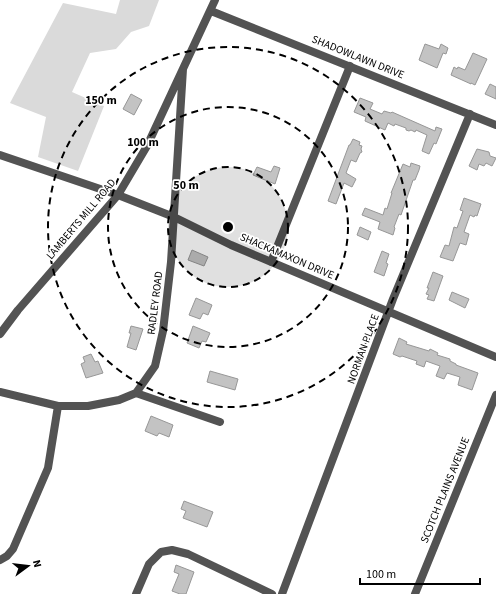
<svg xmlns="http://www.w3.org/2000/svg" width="496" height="594" viewBox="0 0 496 594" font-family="'Source Sans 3',sans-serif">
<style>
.green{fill:#dadada}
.building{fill:#c3c3c3;stroke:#979797}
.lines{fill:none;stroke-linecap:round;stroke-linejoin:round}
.minor{stroke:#535353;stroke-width:8}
.ring{fill:none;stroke:#000;stroke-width:2;stroke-dasharray:7 5}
.labels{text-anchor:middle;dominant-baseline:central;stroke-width:3.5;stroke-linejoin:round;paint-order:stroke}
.street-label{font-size:11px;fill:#000;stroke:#fff}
.centre{fill:#000;stroke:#fff;stroke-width:2}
.ring-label{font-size:12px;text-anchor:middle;font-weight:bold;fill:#000;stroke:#fff;stroke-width:3.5;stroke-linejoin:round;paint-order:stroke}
</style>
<rect width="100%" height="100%" fill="#fff"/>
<!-- green -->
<path class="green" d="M120 0H159L149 26 131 32 116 49 90 53 72 92 104 106 78 171 38 157 46 117 10 103 63 3 116 14Z"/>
<!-- building -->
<path class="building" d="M425 44 439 49 441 44 448 48 446 54 443 53 437 68 419 60Z
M473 53 487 59 475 85 471 83V84L451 75 454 67 457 69 458 67 465 70Z
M490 84 496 87V99L485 94Z
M131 94 142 100 134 115 123 109Z
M360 98 373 103 370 109 382 114 384 111 391 113 392 112 435 131 436 127 442 129 436 144 434 143 429 154 422 151 427 135 416 130 415 132 411 130 409 131 406 130V128L395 124 394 126 388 123 385 130 365 121 366 117 354 112Z
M353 139 360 142 359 145 362 146 361 149 362 152 360 153 356 162 351 160 346 173 356 179 352 187 344 183 336 204 328 201 349 145H350Z
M477 149 489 152 490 156 496 158 492 166 486 163 484 166 479 164 477 170 469 166Z
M411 163 420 166 419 170 415 180H413L401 215 399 214 394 227 395 228 393 235 378 229 380 222 362 215 365 208 383 215 385 208 387 209 392 193H391L403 164 410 167Z
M274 166 280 168 275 184 253 175 257 167 271 172Z
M464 198 481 204 477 216 475 215 474 217 470 215 464 232 469 234 466 245 460 243 453 261 440 257 445 245 449 246 454 227 457 228 463 211 460 210Z
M360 227 371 232 368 240 357 235Z
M192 250 208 257 204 266 188 260Z
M382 251 389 254 386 263 388 264 384 276 374 272Z
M433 272 443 276 434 301 427 299 429 295 426 294 429 288H427Z
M452 292 469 299 465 308 449 300Z
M196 298 212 305 208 315 203 313 200 319 189 315Z
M131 326 143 329 136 350 127 347 131 333H129Z
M193 326 210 333 206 342 202 341 199 348 187 343Z
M399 338 407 342 406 344 429 351 430 349 438 353 437 355 450 359V361L456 364V365L478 373 472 390 458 385 460 377 447 373 444 379 436 376 440 366 426 361 424 367 416 364 417 361 402 356 400 357 393 354Z
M91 354 95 362 98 361 103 373 86 378 81 364 85 362 83 357Z
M210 371 238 379 235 390 207 382Z
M151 416 173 425 169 437 159 433 157 436 145 431Z
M184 501 213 512 207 527 183 518 186 511 181 509Z
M176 565 194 572 186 594H180L172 591 179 574 174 572Z"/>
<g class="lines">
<!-- minor -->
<path class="minor" d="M211 11 496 125
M0 155 118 195 174 217 231 245 496 357
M271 262 350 66
M0 334 18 310 118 195 147 146 215 0
M0 392 58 406H88L119 400 136 393 155 366 163 331 171 262 183 69
M136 393 220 422
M0 560 7 556 13 549 48 468 58 406
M136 594 149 564 161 552 172 550 188 554 272 594
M282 594 393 299 470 114
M415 594 496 395"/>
</g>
<!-- distance rings -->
<circle cx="228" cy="227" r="60" fill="#000" fill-opacity=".12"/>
<g class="ring">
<circle cx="228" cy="227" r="60"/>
<circle cx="228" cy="227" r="120"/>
<circle cx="228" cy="227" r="180"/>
</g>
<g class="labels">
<!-- street labels -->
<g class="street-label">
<text transform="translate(358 57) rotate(22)">SHADOWLAWN DRIVE</text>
<text transform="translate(81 219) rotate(-50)">LAMBERTS MILL ROAD</text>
<text transform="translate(287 256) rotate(23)">SHACKAMAXON DRIVE</text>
<text transform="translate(155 303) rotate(-83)">RADLEY ROAD</text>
<text transform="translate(363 349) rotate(-70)">NORMAN PLACE</text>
<text transform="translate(445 490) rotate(-68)">SCOTCH PLAINS AVENUE</text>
</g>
</g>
<circle cx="228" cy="227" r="6" class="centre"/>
<g class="ring-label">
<text x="101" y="104">150 m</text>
<text x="143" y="146">100 m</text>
<text x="186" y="189">50 m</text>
</g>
<!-- north arrow -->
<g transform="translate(28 566) rotate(75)" stroke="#ffffff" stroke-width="3" paint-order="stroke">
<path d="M0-3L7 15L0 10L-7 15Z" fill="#000000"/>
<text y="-6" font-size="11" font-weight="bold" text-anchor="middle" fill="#000000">N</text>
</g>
<!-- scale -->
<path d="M360 578v6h120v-6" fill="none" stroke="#000000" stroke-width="2"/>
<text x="366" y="578" font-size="12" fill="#000000" stroke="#ffffff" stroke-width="3" paint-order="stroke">100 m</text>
</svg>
